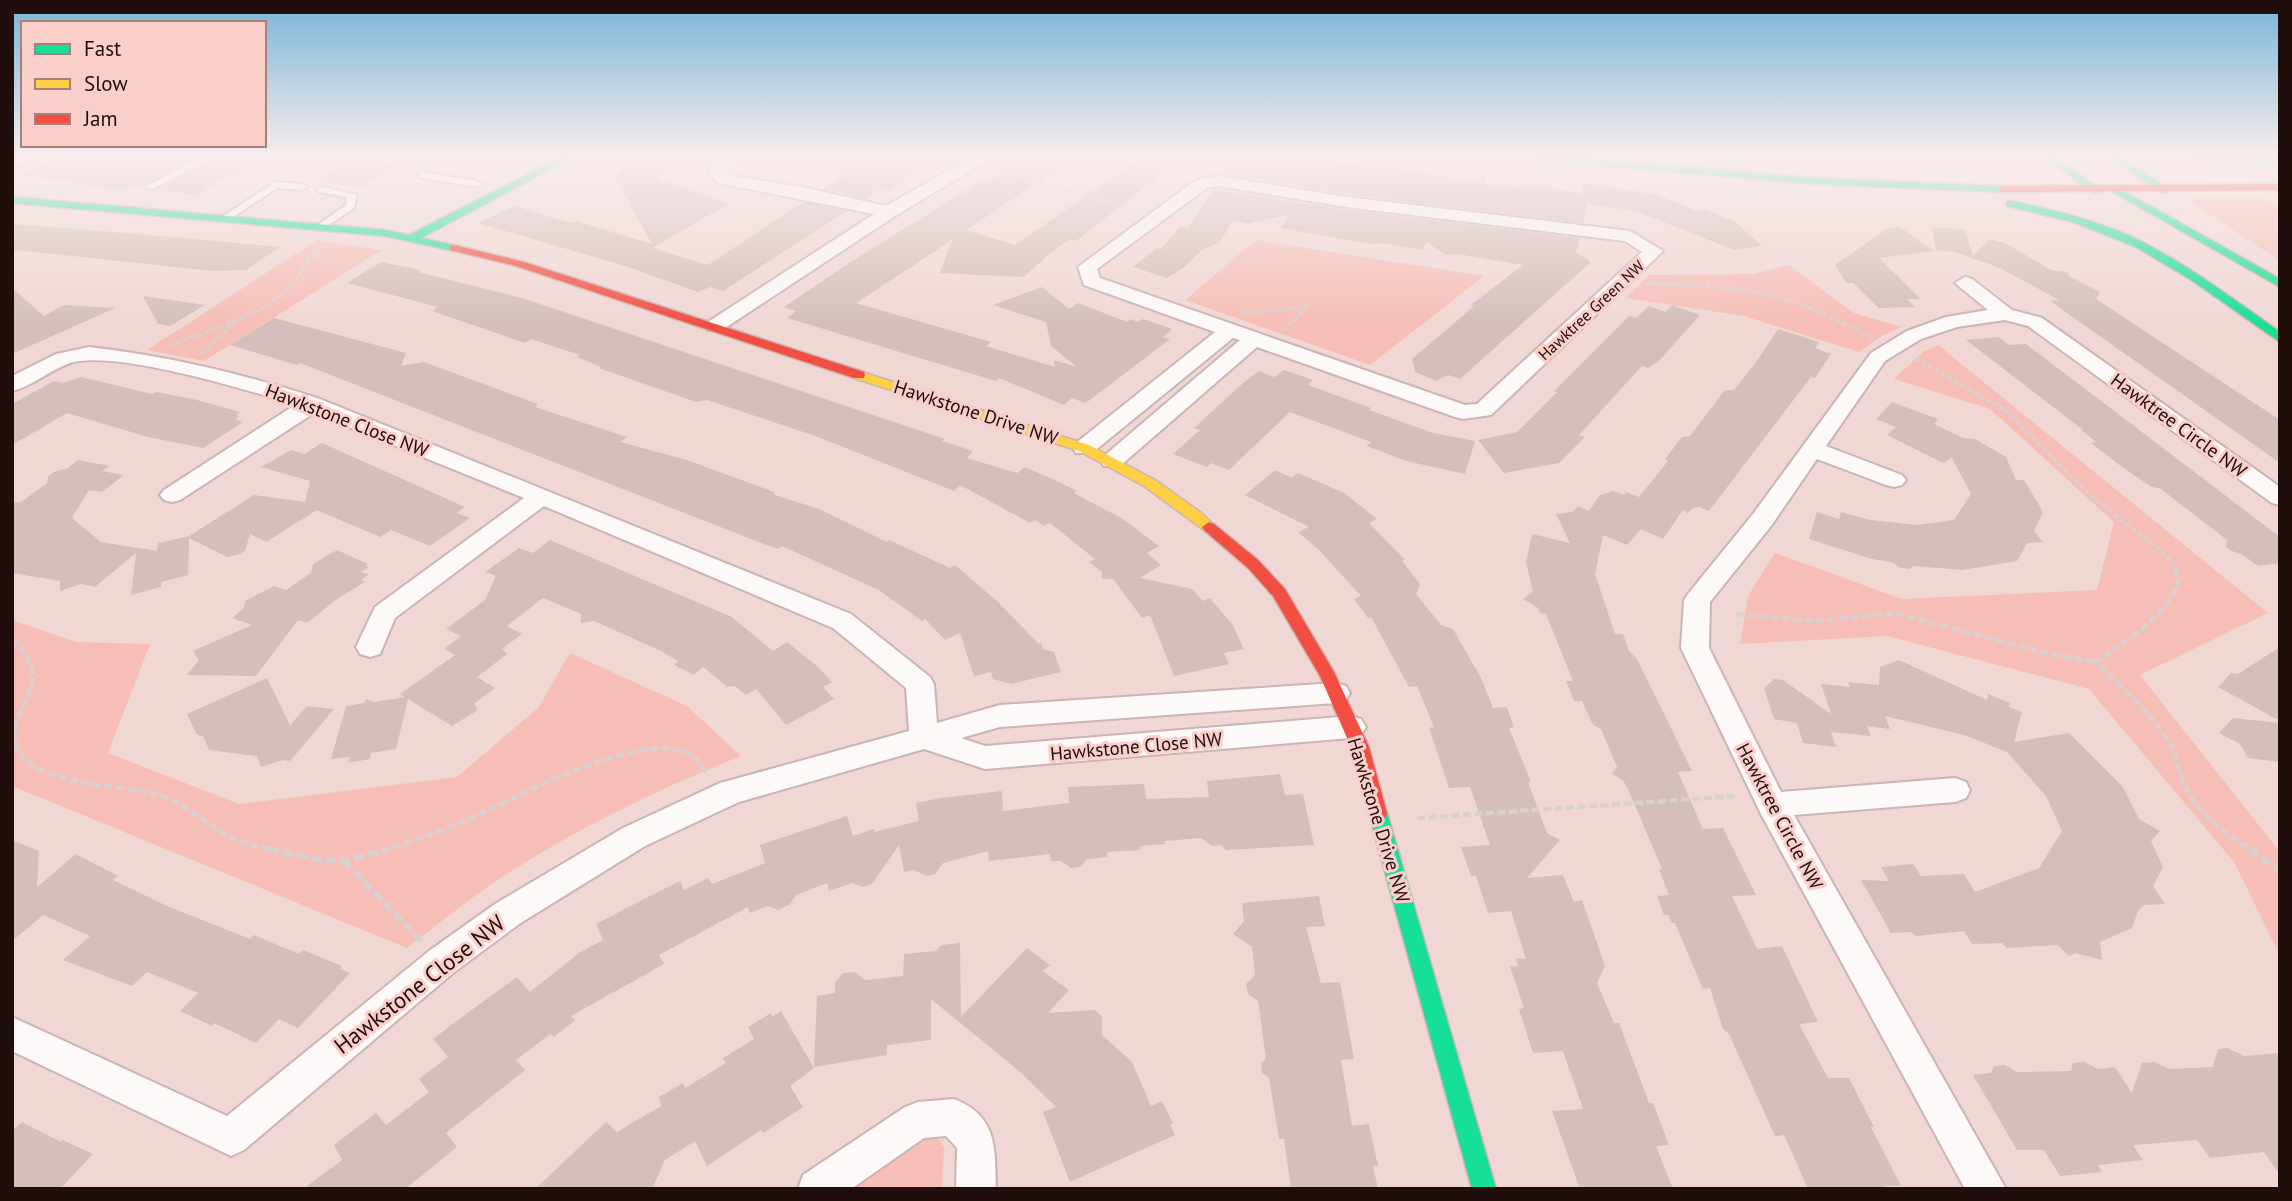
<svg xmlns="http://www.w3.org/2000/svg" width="2292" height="1201" viewBox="0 0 2292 1201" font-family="'PT Sans',sans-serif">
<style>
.green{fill:#f6beb7}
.building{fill:#d4bfbc}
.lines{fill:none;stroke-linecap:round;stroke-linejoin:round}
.lane-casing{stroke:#cab5b2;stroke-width:4}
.street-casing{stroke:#cab5b2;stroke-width:4}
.fast-casing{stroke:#cab5b2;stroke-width:3}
.slow-casing{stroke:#cab5b2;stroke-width:3}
.jam-casing{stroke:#cab5b2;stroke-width:3}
.path-far2{stroke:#d9d1d1;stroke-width:3.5;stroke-dasharray:5 2.5;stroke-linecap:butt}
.path-far1{stroke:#d9d1d1;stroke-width:4.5;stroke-dasharray:8 3.5;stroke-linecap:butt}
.path{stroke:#d9d1d1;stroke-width:6;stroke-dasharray:10 4.5;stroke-linecap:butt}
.lane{fill:#fdf9f9;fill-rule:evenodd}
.street{fill:#fdf9f9;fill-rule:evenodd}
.fast{fill:#16e098;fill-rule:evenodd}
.slow{fill:#ffcf43;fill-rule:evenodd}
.jam{fill:#f24e42;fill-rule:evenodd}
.labels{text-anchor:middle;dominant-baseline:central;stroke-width:6;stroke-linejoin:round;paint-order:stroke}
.far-street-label{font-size:16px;fill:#200e0c;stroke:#fbcfc9}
.street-label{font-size:19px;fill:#200e0c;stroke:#fbcfc9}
.near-street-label{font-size:23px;fill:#200e0c;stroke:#fbcfc9}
</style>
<rect width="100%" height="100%" fill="#f0d7d4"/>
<!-- green -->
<path class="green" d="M2256 198 2280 204V261L2191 202 2193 199Z
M317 240 382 250 204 361 147 350Z
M1256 240 1484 276 1370 365 1185 300Z
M1789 265 1854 313 1901 327 1882 336 1859 352 1744 316 1626 298 1649 275 1754 274Z
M1938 345 2268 613 2140 675 2280 852V956L2234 862 2089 689 1887 636 1740 644 1748 596 1775 553 1902 599 2097 590 2114 522 1990 409 1894 379 1923 352Z
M12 620 76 642 150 644 108 753 239 804 457 777 538 708 570 653 687 706 741 756C654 791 571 831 493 883 464 903 436 926 407 948L12 786Z
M937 1137 944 1147 942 1189H851L924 1138Z"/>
<!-- building -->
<path class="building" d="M57 157H196L143 188 129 186 120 190 19 174Z
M216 157H264L196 195 157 190Z
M355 157 400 164 362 188 314 181Z
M640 157H684L659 179 728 204 652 248 708 265 803 202 847 211 723 291 710 287 698 292 622 265 478 223 515 206 571 223 576 221 652 244 615 178 622 168H628Z
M833 157H938L890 190 882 188 866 199 824 189 844 176Z
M1029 157H1076L966 230 1015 245 1143 157H1183L1076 241 1070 239 1050 253 1024 277 940 273 952 240 856 303 991 342 986 346 1055 367 1054 360 1077 367 1051 346 1046 322 993 305 1042 287 1069 309 1078 303 1127 322 1130 319 1138 322 1143 319 1172 329 1163 337 1170 339 1090 400 1085 403 1072 398 1064 405 999 378 996 381 787 318 796 311 784 307 852 261 983 180 989 182 1021 158Z
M1236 157H1304L1364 166 1383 167 1384 165 1457 179 1470 180 1487 175 1485 184 1526 189 1528 185H1536L1584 194 1582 183 1656 194 1699 212 1704 209 1735 222 1762 246 1734 250 1636 211 1587 204 1583 223 1346 194 1225 174Z
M1214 189 1346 210 1580 238 1576 252 1591 262 1460 379 1448 375 1436 381 1415 372 1412 359 1473 307 1472 304 1523 265 1458 254 1446 255 1426 242 1423 250 1383 243 1370 244 1281 228 1289 214 1248 224 1233 221 1219 243 1203 249 1183 268 1167 278 1133 267 1157 248 1161 249 1180 227 1188 228Z
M12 224 175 237 280 247 246 270 213 271 16 250 12 253Z
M1900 227 1934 251 1879 258 1921 299H1907L1915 307 1879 308 1853 283H1846L1835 265 1888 228Z
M1932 227 1965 230 1973 256 1990 239 2005 243 2051 270 2068 272 2069 276 2100 292 2096 299 2280 420V463L2050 301 2059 300 2000 268 1955 252 1936 250Z
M381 262 421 270 418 272 522 298 945 439 942 441 973 451 967 458 1017 473 1025 467 1061 483 1077 491 1074 493 1123 519 1159 546 1147 553 1161 565 1140 578 1192 589 1203 601 1210 598 1232 624 1244 649 1224 653 1229 664 1174 676 1150 615 1142 618 1113 579H1102V572L1089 562 1095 559 1050 523 1044 526 1035 520 1030 523 960 485 954 491 818 437 707 400 696 402 599 368 601 367 577 357 580 355 531 339 525 343 432 311 438 307 347 283Z
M12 288 44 316 64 305 115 308 12 354Z
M143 296 205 305 170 326 158 324Z
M1672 305 1700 315 1658 362 1648 368 1642 366 1579 435 1585 437 1559 463 1504 473 1478 440 1517 432 1557 392 1554 391 1629 316 1636 318 1649 306 1665 312Z
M274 318 406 353 401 366 424 362 538 404 535 407 627 437 620 442 687 460 774 492 775 495 819 509 887 542 889 540 950 568 955 565 999 603 1038 643H1041L1043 649 1054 652 1061 672 1011 684 993 679 991 672 974 676 960 633 945 640 925 619 922 621 879 590 782 546 778 549 769 546 300 363 297 365 230 345Z
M1778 329 1819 342 1815 348 1831 354 1815 378 1811 377 1709 511 1699 507 1693 508 1688 513 1683 510 1663 539 1641 529 1627 545 1603 535 1595 574 1615 634H1623L1629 651 1637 659 1692 771 1678 772 1703 829 1723 828 1756 895 1732 896 1757 949 1782 946 1818 1022 1799 1024 1828 1078H1849L1874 1127H1871L1901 1186H1884L1886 1189H1808L1784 1135 1775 1136 1729 1034 1723 1029 1710 988 1703 989 1675 923H1672L1668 915H1664L1657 896 1669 895 1659 869H1662L1629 791 1623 780 1612 774 1617 767 1601 729 1593 725 1582 701H1574L1566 681H1573L1546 614 1540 613 1538 608 1523 599 1533 592 1526 562 1532 534 1570 543 1556 514 1572 512 1578 506 1589 511 1600 495 1613 491 1624 495 1626 492 1639 497 1668 461 1665 459 1682 437 1690 436 1725 390H1734L1757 361Z
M1999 337 2009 345 2026 344 2280 537V563L2258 566 2243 555 2232 551 2226 547 2227 540 2161 489 2150 486 2118 464 2091 443 2096 442 2081 430H2083L1966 340Z
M1284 370 1313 380 1308 385 1371 408 1369 410 1433 433 1475 441 1465 474 1406 461 1367 446 1371 442 1290 412 1229 470 1211 463 1207 467 1173 454 1200 430 1194 428 1242 384 1259 371 1274 377Z
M81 377 152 394 157 392 197 400 240 412 236 415 240 416 235 419 243 422 203 448 148 437 67 413 12 445V404L54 381 63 383Z
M1892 402 1938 419 1934 424 1963 438 1975 439 2006 457 2016 480H2024L2043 512 2034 531 2043 542 2027 543 2017 561 1962 570 1914 566 1909 569 1901 568 1891 562 1872 559 1809 539 1817 512 1839 519 1841 512 1870 520 1917 525 1954 520 1971 494 1952 458 1943 463 1887 435 1896 427 1876 419Z
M322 443 465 507 457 513 470 518 430 546 391 530 380 537 317 510 266 542 250 534 245 551 237 555 227 557 189 538 188 575 161 582V587L131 595 136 553 95 587 81 584 60 591V581L12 573V503L21 502 47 483 48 476 54 472 68 468 78 460 110 466 102 471 124 475 102 492 89 490 72 518 101 542 157 551 158 543 189 536 254 495 305 502 310 481 261 467 291 450 304 454Z
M1275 470 1292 478 1298 473 1344 493 1377 519 1369 523 1405 560 1402 561 1420 584 1416 594 1441 625 1453 629 1481 678 1493 708 1507 707 1514 727 1509 728 1531 782H1528L1547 833 1560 840 1527 878 1563 875 1574 902 1582 900 1605 966 1597 983 1614 1023H1619L1649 1103H1653L1669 1145 1656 1146 1673 1189H1580L1552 1111 1583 1109 1563 1051 1533 1053 1519 1009 1524 1008 1510 967 1518 966 1516 958 1526 959 1511 911 1488 913 1476 876H1471L1461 847 1490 845 1470 787 1449 788 1429 728 1434 727 1417 686 1409 687 1371 617 1368 618 1354 599 1361 596 1318 549 1298 532 1309 527 1245 495Z
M550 540 732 617 773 651 787 642 817 666 832 682 823 687 834 699 786 725 756 689 746 695 735 686 727 687 703 667 694 675 674 665 678 661 661 651 594 621 581 623V614L543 598 507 626 522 634 502 649 507 654 477 677 495 688 474 704 478 710 452 726 408 699 396 749 371 753 370 759 348 763 350 757 331 759 346 706 365 703 366 699 374 702 405 697 400 694 455 655 444 649 461 636 446 629 485 600 496 576 485 572 519 548 533 553Z
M337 550 368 564 366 566 369 567 361 572 369 574 361 580 365 582 337 599 307 623 298 620 256 676 187 675 199 660 193 651 252 625 232 618 244 608 245 601 274 586 286 590 311 573 313 564Z
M2280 647V721L2218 687 2231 673 2238 674Z
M1899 660 1987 700 1988 694 2010 703 2009 707 2022 712 2014 742 2069 733 2123 787 2139 819 2160 831 2151 841 2163 867 2153 886 2165 904 2144 905 2138 911 2132 928 2100 942 2102 960 2075 953 2069 956 2058 945 2007 948 2002 943 1972 944 1964 931 1917 936 1910 932 1891 933 1861 880 1889 881 1881 867 1913 864 1921 876 1964 874 1975 892 2039 868 2062 831 2046 796 2007 752 1964 735 1885 716 1890 729 1867 726 1871 736 1831 732 1836 747 1803 743 1797 723 1774 719 1764 688 1774 679 1783 680 1831 714 1821 684 1850 687 1848 682 1879 685 1880 667Z
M267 678 290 725 307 706 334 709 290 761 283 760 261 767 257 756 209 750 203 736 197 735 187 714Z
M2233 718 2280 723V762L2248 758 2240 744 2219 733Z
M1280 774 1285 795 1303 794 1314 845 1226 850 1221 845 1212 846 1201 838 1165 841V844L1140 846V850L1107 852V857L1087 859 1080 867 1071 868 1061 861H1051L1050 854 989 861 988 851 943 863 935 874 927 876 914 870 904 872 899 845 872 884 863 887 852 883 829 891 827 883 796 895 789 905 778 910 768 906 750 913 748 907 659 955 664 964 571 1016 575 1020 554 1037 550 1034 516 1060 525 1070 446 1133 457 1147 405 1189H303L342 1160 334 1145 376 1113 386 1125 429 1092 419 1079 448 1057 433 1039 466 1014 517 977 530 992 579 953 603 940 596 924 646 898 680 881 684 890 708 878 712 884 765 863 760 845 847 816 853 836 874 829V832L919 821 916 803 941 798 1002 791 1003 811 1069 803 1068 787 1144 784 1146 799 1209 797 1207 781Z
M12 840 39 851 37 887 76 854 118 876 113 880 167 906 250 939 254 935 299 954 303 950 342 966 340 969 350 973 298 1028 279 1019 256 1043 214 1023 212 1026 180 1011 198 993 147 972 132 986 63 960 90 936 43 915 12 941Z
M1319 896 1325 926 1306 927 1321 983 1340 982 1354 1059 1341 1060 1352 1126 1369 1124 1378 1166H1373L1378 1189H1291L1284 1139H1279L1269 1078 1262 1073 1261 1063 1266 1059 1258 1001 1248 994 1246 984 1255 975 1252 947 1233 934 1244 921 1242 903Z
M960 943 961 1017 1027 948 1050 965 1043 971 1069 990 1048 1013 1095 1010 1102 1017V1035L1132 1062 1151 1106 1162 1101 1173 1123 1170 1125 1175 1135 1070 1182 1043 1112 1056 1107 1019 1071 931 999V1040L887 1045V1055L814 1067 817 996 835 993V982L843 973 855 972 865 980 903 976 904 954 936 951 941 945Z
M781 1011 814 1068 790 1086 803 1107 763 1133 761 1130 707 1166 695 1141 665 1160 652 1189H535L606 1122 617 1132 661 1106 659 1097 683 1083 685 1088 726 1063 723 1058 754 1039 748 1027 771 1013 772 1017Z
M2227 1048 2244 1056 2280 1053V1175L2264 1152 2210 1158 2197 1140 2133 1145 2143 1160 2098 1165 2102 1172 2060 1176 2044 1150H2017L1973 1075 1991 1073 1994 1066 2005 1065 2017 1072 2071 1071 2073 1063 2085 1062 2098 1069 2115 1067 2132 1093 2142 1063 2154 1062 2169 1069 2213 1067 2218 1049Z
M22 1122 61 1142 63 1140 93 1154 60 1189H12V1131Z"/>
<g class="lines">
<defs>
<path id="lane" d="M202 157H213L153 189 145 187Z
M421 172 476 181 481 184 476 187 418 177V173Z
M275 182 302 184 307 187 302 190 277 188 230 219 222 217Z
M322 187 357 195 354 208 321 230 318 229V225L346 205 347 197 319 192 317 190Z"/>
<path id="street" d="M12 157H32L12 168Z
M723 157H743L726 171 729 175 806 188 886 206 972 157H993L895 216 722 330H708L705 326 708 322 874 214 718 183 709 172Z
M1218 176 1346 197 1630 231 1663 251 1491 415 1463 419 1455 417 1257 347 1120 466H1104L1100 461 1104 456 1240 340 1233 338 1092 453H1076L1073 448 1076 443 1215 332 1084 285 1078 267 1196 180ZM1218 186 1346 207 1625 241 1642 252 1477 404 1465 405 1100 278 1097 269 1207 188Z
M1965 277 1972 279 2012 310 2042 318 2280 487V505L2272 503 2028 326 2005 320 1957 327 1921 339 1885 361 1826 446 1902 475 1906 480 1902 485 1894 487 1886 485 1817 459 1771 526 1710 602 1709 648 1781 792 1955 778 1966 782 1970 790 1966 798 1955 802 1794 815 2006 1189H1965L1761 814 1681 648 1684 600 1688 594 1753 514 1871 353 1907 331 1946 317 1988 310 1955 283Z
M89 347C168 356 244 374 320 399L851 614 930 677 934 684 937 723 1000 705 1336 683 1346 686 1350 693 1346 700 1336 703 1000 727 961 738 985 746 1351 716 1361 719 1366 727 1361 735 1351 738 985 769 924 749 739 802 645 846 519 924 453 973 244 1150 231 1156 12 1051V1017L227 1116 429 951 495 904 623 828 720 783 909 731 906 688 833 628 544 506 395 618 380 654 370 657 360 654 356 647 375 607 524 498 314 413 180 500 172 502 164 500 160 495 164 490 295 405C249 390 113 349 70 363 50 370 33 386 12 391V376L56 354Z
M954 1099C998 1116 995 1148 996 1189H956L957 1148 946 1136 924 1138 851 1189H798L803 1175 905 1107 918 1102Z"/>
<path id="fast" d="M561 157H574L421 238 458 246V250L454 251 385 236 12 203V197L385 230 409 235Z
M1530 157H1574L1814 178 2003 186 2008 189 2003 192 1814 184 1535 160Z
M2045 157H2057L2102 191 2093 193Z
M2110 157H2122L2171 191 2162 193Z
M2191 157 2280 158V164L2196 160Z
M2115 186 2280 279V287L2111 191 2110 189Z
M2011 201C2051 209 2092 219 2130 236 2184 261 2231 298 2280 332V342L2190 279 2136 247 2073 222 2007 206V202Z
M1378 806 1385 808 1387 813 1496 1189H1472L1369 813 1371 808Z"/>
<path id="slow" d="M859 371 1089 445 1155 480 1200 512 1216 527 1214 530H1204L1144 486 1079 451 854 378 853 375Z"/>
<path id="jam" d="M2280 184V190L2003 192 1998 189 2003 186Z
M454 245 524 262 864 372 865 375 864 378H854L516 266 450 250V246Z
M1209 522 1214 524 1258 560 1285 589 1334 672 1369 747 1387 813 1385 818 1378 820 1371 818 1369 813 1351 747 1320 676 1273 596 1248 568 1204 530 1202 527Z"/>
</defs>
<!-- lane casing -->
<use href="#lane" class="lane-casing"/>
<!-- street casing -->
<use href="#street" class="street-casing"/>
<!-- fast casing -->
<use href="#fast" class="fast-casing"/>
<!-- slow casing -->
<use href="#slow" class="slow-casing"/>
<!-- jam casing -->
<use href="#jam" class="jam-casing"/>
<!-- path-far2 -->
<path class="path-far2" d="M996 171 1132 210
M1646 283C1690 286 1736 286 1779 297 1812 306 1843 323 1873 338
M1242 312 1304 308
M1283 330 1299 316 1308 303
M169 345C209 331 255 318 288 289 304 275 299 261 323 250
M201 354 238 319
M1915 358 2008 412 2090 495 2166 555 2176 568"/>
<!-- path-far1 -->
<path class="path-far1" d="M2175 567 2179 579C2169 616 2125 641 2096 662 2122 687 2150 712 2169 742 2177 756 2179 773 2186 788 2199 816 2228 834 2252 851
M1736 614 1814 621 1895 613 2050 654 2096 662
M12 638C63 688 2 704 18 750 30 783 121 786 152 793 179 799 198 818 221 832 238 842 257 846 276 851
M1417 818 1738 796
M382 851C411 842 440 832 467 820 521 796 625 736 684 751 695 754 701 764 706 773"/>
<!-- path -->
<path class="path" d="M269 849 321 860 345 861 387 849
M2250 849 2280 871
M344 861 421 941"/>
<!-- lane -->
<use href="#lane" class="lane"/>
<!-- street -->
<use href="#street" class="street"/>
<!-- fast -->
<use href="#fast" class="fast"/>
<!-- slow -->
<use href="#slow" class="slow"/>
<!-- jam -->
<use href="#jam" class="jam"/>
</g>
<!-- sky -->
<linearGradient id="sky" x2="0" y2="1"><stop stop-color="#79b4d7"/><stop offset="0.48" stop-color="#f8edec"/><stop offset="1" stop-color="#f8edec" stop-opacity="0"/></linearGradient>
<rect width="2292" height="325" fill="url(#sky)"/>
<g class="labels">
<!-- far-street labels -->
<g class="far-street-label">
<text transform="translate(1591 310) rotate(-43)">Hawktree Green NW</text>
</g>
<!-- street labels -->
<g class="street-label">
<text transform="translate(976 412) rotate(18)">Hawkstone Drive NW</text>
<text transform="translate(347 420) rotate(21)">Hawkstone Close NW</text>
<text transform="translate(2179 425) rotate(36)">Hawktree Circle NW</text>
<text transform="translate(1136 746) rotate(-5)">Hawkstone Close NW</text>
<text transform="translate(1780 816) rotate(62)">Hawktree Circle NW</text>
<text transform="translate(1379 820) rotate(73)">Hawkstone Drive NW</text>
</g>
<!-- near-street labels -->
<g class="near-street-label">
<text transform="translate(419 984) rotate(-38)">Hawkstone Close NW</text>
</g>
</g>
<!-- border -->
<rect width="2292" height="1201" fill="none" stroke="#200e0c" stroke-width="28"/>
<!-- legend -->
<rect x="21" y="21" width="245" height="126" fill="#fbcfc9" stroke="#a3827d" stroke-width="2"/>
<rect x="35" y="44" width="35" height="10" fill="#16e098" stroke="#a3827d" stroke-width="2"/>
<text x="84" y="56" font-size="21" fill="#200e0c">Fast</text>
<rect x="35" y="79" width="35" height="10" fill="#ffcf43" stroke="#a3827d" stroke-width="2"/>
<text x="84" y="91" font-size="21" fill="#200e0c">Slow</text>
<rect x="35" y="114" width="35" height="10" fill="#f24e42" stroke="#a3827d" stroke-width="2"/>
<text x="84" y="126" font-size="21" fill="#200e0c">Jam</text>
</svg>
